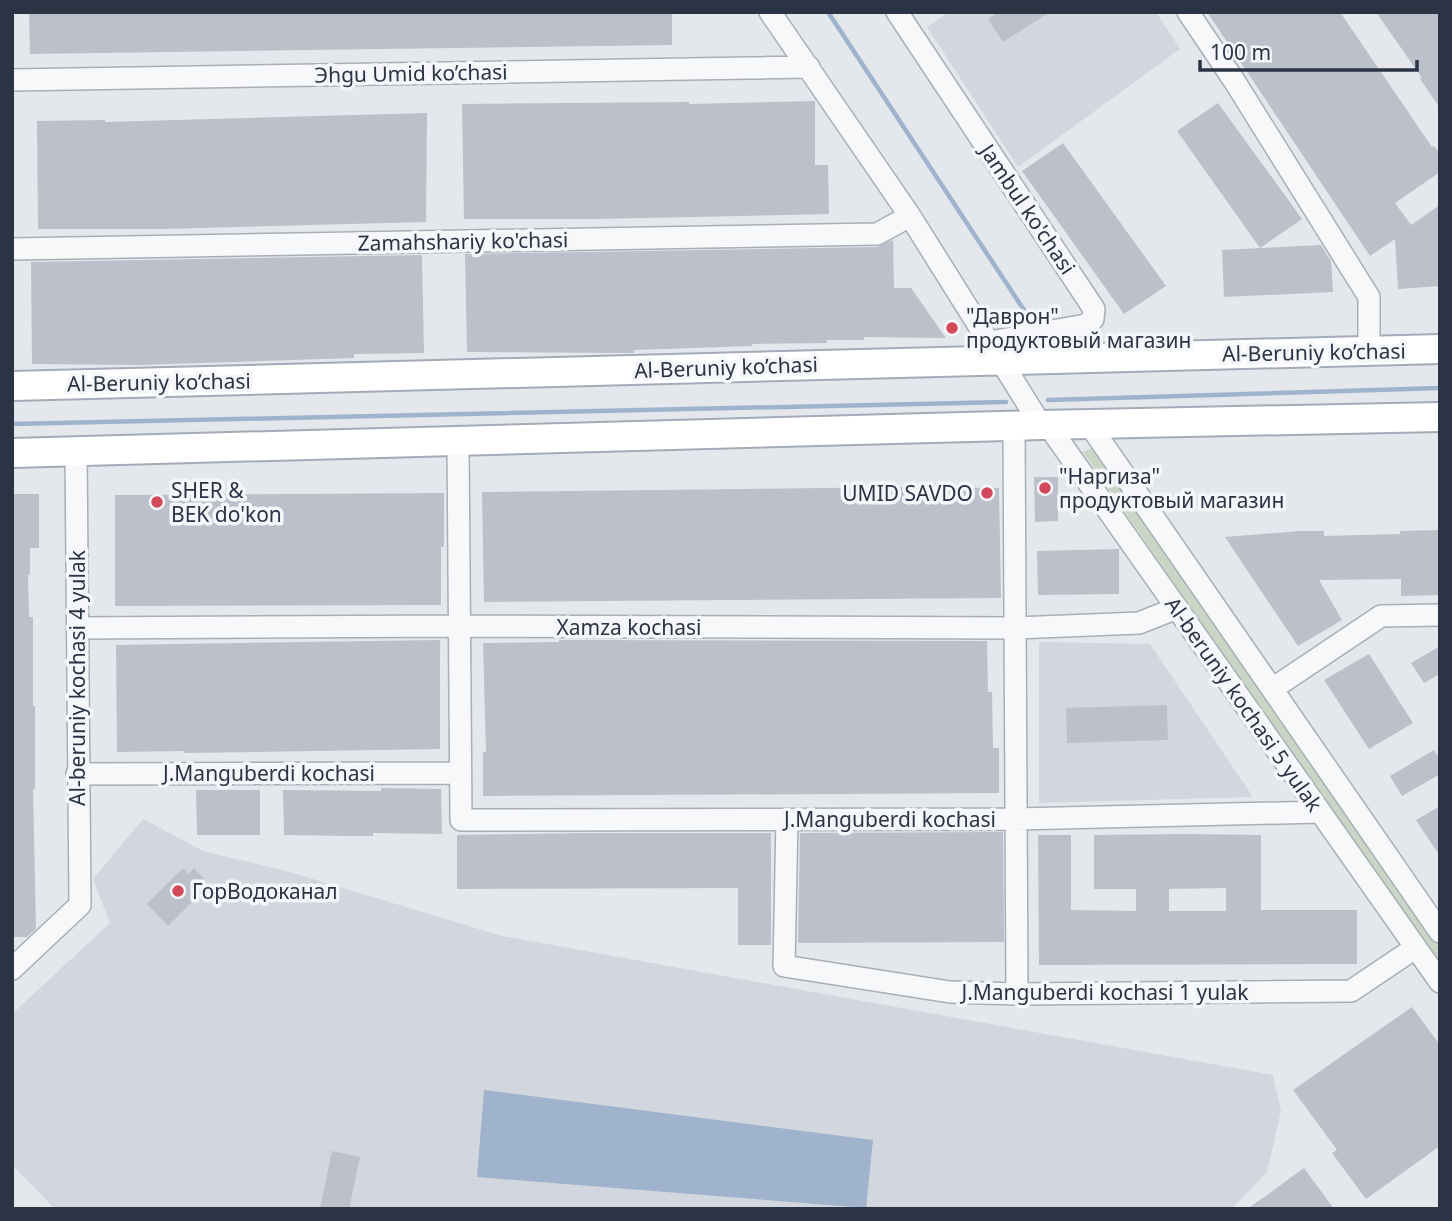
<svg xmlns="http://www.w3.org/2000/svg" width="1452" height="1221" viewBox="0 0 1452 1221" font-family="'Noto Sans',sans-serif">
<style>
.built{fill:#d2d6de}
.green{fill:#c9d6c5}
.water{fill:#9fb4cc}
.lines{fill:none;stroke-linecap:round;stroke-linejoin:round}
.stream{stroke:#9fb4cc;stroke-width:4.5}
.building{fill:#bbc0ca;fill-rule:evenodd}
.minor-casing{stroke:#a9aeb7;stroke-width:24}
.major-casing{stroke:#a3abb8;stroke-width:32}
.minor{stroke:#f7f8fa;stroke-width:21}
.major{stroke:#fff;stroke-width:28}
.poi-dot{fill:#d1495b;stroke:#f4f6f9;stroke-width:2.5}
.labels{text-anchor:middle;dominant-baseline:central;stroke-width:7;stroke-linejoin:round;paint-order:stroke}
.street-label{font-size:21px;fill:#2b3445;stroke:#f4f6f9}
.poi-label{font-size:21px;fill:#2b3445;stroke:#f4f6f9;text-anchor:start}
</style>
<rect width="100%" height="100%" fill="#e4e7ec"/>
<!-- built -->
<path class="built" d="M949 12H1156L1180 49 1018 167 927 27Z
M1039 642 1150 644 1253 797 1039 803Z
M143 819 203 851 290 872 502 936 1273 1075 1281 1111 1267 1172 1232 1209H55L12 1165V1014L110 923 93 879Z"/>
<!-- green -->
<path class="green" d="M1095 447 1440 946V967L1083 452Z"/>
<!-- water -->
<path class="water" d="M484 1090 873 1140 866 1208 477 1177Z"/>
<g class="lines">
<!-- stream -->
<path class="stream" d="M828 12 1024 310
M1048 400 1440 388
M12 424 1006 402"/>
</g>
<!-- building -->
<path class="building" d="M29 12H672V45L30 54Z
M999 12H1050L1003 42 988 19Z
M1207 12H1340L1432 147 1434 146 1440 154V172L1395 203 1411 225 1440 205V286L1398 289 1395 239 1370 256Z
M1376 12H1440V108L1420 79 1422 78Z
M815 101V165H828L829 214 595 219H464L462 104 689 102V104Z
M1218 103 1302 219 1260 248 1177 131Z
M427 113 426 222 164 229H38L37 121 105 120V122Z
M1063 143 1166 286 1124 314 1022 171Z
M893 240 894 288H911L946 338 864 337V340H827V343L752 344V346L634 350V353L467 352 465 254 877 247Z
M1321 245 1331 261 1333 292 1224 297 1222 250Z
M422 255 424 353 354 354V358L140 365 32 364 31 262Z
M1034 477H1058V521L1035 522Z
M907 487 999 488 1001 598 484 602 482 492Z
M444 493V547H441V605L115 606V495Z
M12 494H39V548H30V575H28L29 617H33V706H35V789H33L36 929 27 937H12Z
M1440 530V595L1401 596V579L1319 580 1342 620 1298 646 1225 537 1300 531H1324V536L1400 534V531Z
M1119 549V594L1038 595 1037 551Z
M440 640V749L184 753V751L117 752 116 645Z
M559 640 987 641 988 692H992L993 748H999V793L483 796V752H486L483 643 559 642Z
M1440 646V674L1424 683 1411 663Z
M1369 654 1413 723 1369 749 1324 680Z
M1167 705 1168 740 1067 743 1066 708Z
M1434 750 1440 760V774L1402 796 1390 776Z
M381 788 441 789 442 834 373 833V836H350L284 835 283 790 381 791Z
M196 790H260V835H197Z
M1440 806V856L1416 820Z
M1003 832 1004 942 798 943 800 833Z
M585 833H771V945H738V888L457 889V835Z
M1189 834 1261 835V910H1357V964L1039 965 1038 835H1071V910L1136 911V889H1094V835ZM1226 888V911H1169V889Z
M183 868 189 874 194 868 205 880 200 885 205 889 168 926 147 904Z
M1412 1007 1440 1045V1146L1366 1199 1332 1153 1337 1150 1293 1090Z
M332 1151 360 1157 349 1209H320Z
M1304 1168 1334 1209H1247L1267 1195Z"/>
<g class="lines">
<defs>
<path id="minor" d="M770 12 910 216 1041 425
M897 12 1094 309 1093 319 1086 325 990 342
M1188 12 1235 82 1369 297V350
M12 80 809 67
M12 249 877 234 910 216
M1089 424 1440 932
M1048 425 1440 982
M1014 426 1017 994
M458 441 461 820 1015 819 1320 812
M77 628 460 626 1015 628 1139 623 1177 608
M1272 689 1381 616 1440 615
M77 774 460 773
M787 819 784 966 950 992 1017 994 1351 991 1415 948
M12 969 80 905 76 452"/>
<path id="major" d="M12 386 1440 349
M12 453 1041 425 1440 417"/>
</defs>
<!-- minor casing -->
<use href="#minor" class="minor-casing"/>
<!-- major casing -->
<use href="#major" class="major-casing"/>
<!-- minor -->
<use href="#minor" class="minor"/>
<!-- major -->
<use href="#major" class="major"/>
</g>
<!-- markers -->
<g class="poi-dot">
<circle cx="952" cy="328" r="7"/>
<circle cx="1045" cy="488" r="7"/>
<circle cx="987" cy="493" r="7"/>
<circle cx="157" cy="502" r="7"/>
<circle cx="178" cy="891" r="7"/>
</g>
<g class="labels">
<!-- street labels -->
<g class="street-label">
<text transform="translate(411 73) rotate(-1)">Эhgu Umid ko’chasi</text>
<text transform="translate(1028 209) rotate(56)">Jambul ko'chasi</text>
<text transform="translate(463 241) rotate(-1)">Zamahshariy ko'chasi</text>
<text transform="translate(1314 352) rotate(-1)">Al-Beruniy ko’chasi</text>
<text transform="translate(726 367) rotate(-2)">Al-Beruniy ko’chasi</text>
<text transform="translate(159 382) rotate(-1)">Al-Beruniy ko’chasi</text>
<text x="629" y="627">Xamza kochasi</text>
<text transform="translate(77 678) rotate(-90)">Al-beruniy kochasi 4 yulak</text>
<text transform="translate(1244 704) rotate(55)">Al-beruniy kochasi 5 yulak</text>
<text x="269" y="773">J.Manguberdi kochasi</text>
<text x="890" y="819">J.Manguberdi kochasi</text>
<text x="1105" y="992">J.Manguberdi kochasi 1 yulak</text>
</g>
<!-- poi labels -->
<g class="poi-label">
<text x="966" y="316">"Даврон"<tspan x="966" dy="24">продуктовый магазин</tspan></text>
<text x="1059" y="476">"Наргиза"<tspan x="1059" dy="24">продуктовый магазин</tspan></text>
<text x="171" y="490">SHER &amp;<tspan x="171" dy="24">BEK do'kon</tspan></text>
<text x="973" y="493" text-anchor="end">UMID SAVDO</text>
<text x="192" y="891">ГорВодоканал</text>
</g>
</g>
<!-- border -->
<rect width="1452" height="1221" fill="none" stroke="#2b3445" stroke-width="28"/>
<!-- scale -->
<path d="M1200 60v10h217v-10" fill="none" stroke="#2b3445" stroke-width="3.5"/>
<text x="1210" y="60" font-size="21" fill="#2b3445" stroke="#f4f6f9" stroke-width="5" paint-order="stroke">100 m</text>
</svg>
